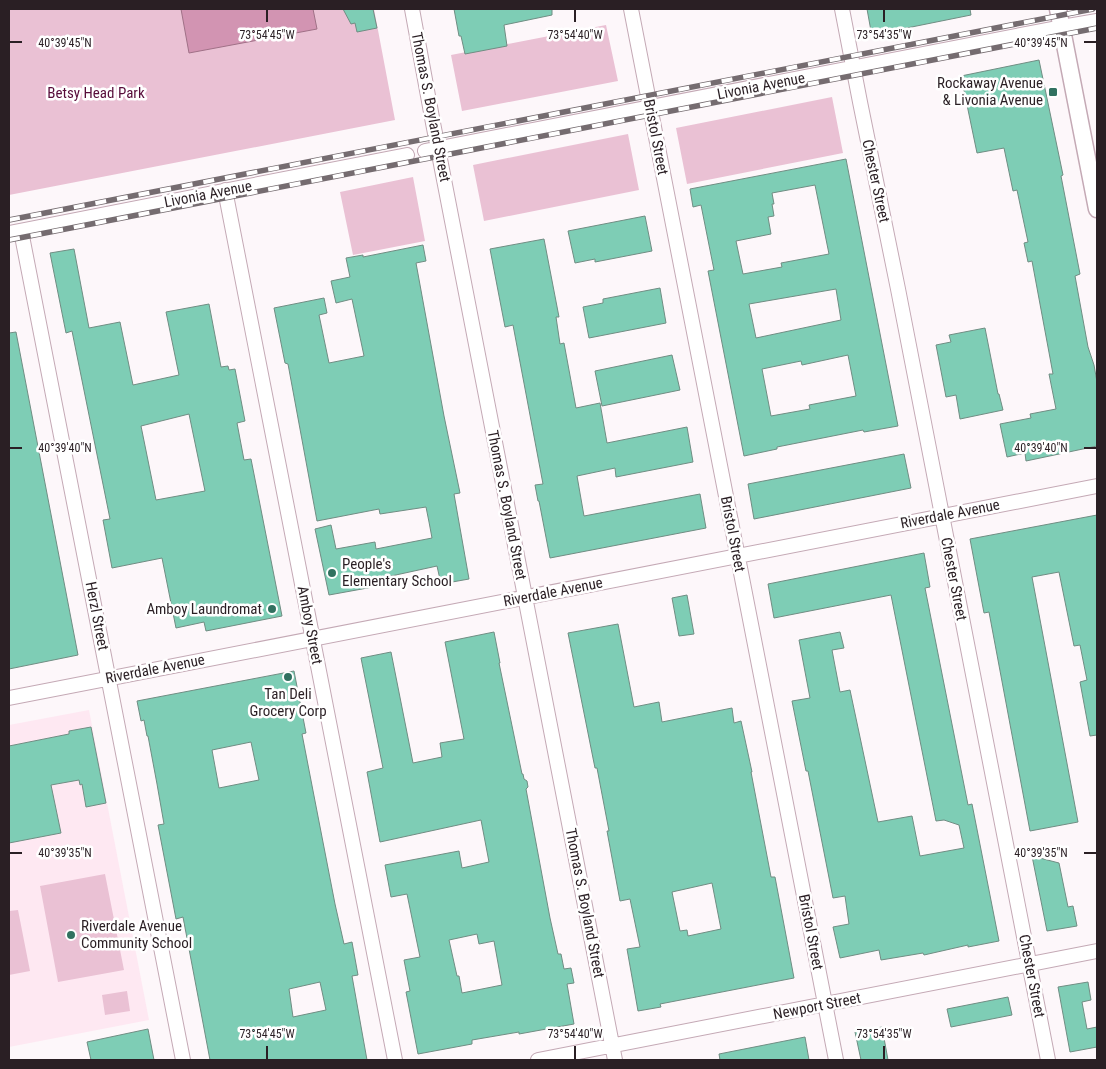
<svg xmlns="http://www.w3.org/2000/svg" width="1106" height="1069" viewBox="0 0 1106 1069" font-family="'Roboto Condensed',sans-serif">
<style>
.built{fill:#fee8f2}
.green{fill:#eac1d4}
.water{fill:#d294b2;stroke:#a07187}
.building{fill:#7ecdb5;stroke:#708d83;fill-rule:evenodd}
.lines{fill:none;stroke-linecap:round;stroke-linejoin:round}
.minor-casing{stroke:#c4a9b5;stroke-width:16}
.tertiary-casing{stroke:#c4a9b5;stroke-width:19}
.minor{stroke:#fff;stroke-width:14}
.tertiary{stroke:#fff;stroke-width:16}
.rail-casing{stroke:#756c70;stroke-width:5.5}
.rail{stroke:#fff;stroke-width:4;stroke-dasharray:11;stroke-linecap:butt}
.ticks{fill:none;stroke:#2a1f24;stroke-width:2}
.poi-dot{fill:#317160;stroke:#fff;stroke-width:2}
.labels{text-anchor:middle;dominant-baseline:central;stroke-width:5;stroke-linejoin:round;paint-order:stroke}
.poi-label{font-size:15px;fill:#2a1f24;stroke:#fff;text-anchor:end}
.street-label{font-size:15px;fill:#2a1f24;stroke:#fff}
.park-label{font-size:15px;fill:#570c3a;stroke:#fff}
.ticks-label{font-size:12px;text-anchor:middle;fill:#2a1f24;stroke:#fff;stroke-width:5;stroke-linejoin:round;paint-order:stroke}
</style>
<rect width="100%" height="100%" fill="#fdf7fa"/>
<!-- built -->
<path class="built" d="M89 710 149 1020 9 1047V725Z"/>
<!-- green -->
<path class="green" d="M9 9H374L395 120 9 195Z
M606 25 618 81 462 111 451 55Z
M832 97 843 153 687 184 676 128Z
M628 134 639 190 484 221 473 165Z
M413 177 425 241 353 255 340 192Z
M105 874 124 970 58 982 40 886Z
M18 910 30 971 9 975V911Z
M127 991 130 1011 105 1015 102 995Z"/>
<!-- water -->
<path class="water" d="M181 9H313L317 29 189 53Z"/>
<!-- building -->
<path class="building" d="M343 9H373L377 28 357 32 355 23 351 24Z
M454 9H552V15L504 25 507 46 465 54 461 36H459Z
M867 9H970L971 15 877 34 871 31Z
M1039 60 1063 175 1061 176 1080 274 1075 276 1088 347 1094 365 1097 382V446L1026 461 1025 453 1007 457 1000 424 1031 418 1030 414 1056 409 1049 374H1053L1032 261 1028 262 1024 243 1028 242 1017 190 1013 191 1004 148 977 153 961 76Z
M846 159 898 426 864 432 863 430 777 447V449L744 456 708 271 714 270 701 205 693 207 690 189ZM815 185 829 254 781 263 782 267 743 274 736 241 771 234 768 217 774 216 772 204H774L772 193ZM836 289 841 320 756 338 749 304ZM848 355 856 396 809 405 810 409 771 416 762 369 801 361 802 365Z
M645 216 652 251 595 262V259L575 263 568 231Z
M544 239 559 317H556L560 344 564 343 576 408 600 403 607 443 687 427 693 462 616 477 615 468 577 476 584 516 700 494 706 528 550 558 539 501H538L535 485 543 484 513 325 505 327 490 249Z
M423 245 426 261 416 263 444 416 460 493 454 494 469 579 441 584 437 566 382 578 384 585 329 595 315 529 331 525 336 549 375 542 376 549 432 538 429 522 426 507 380 514 379 509 317 521 288 364 285 363 274 308 324 298 327 313 319 315 329 363 364 356 352 299 336 303 331 281 350 277 346 258 363 255V257Z
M74 249 89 328 120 322 133 385 179 375 166 312 209 304 221 367 228 366 229 370 235 369 245 421 237 423 244 460 251 459 282 616 206 631 204 622 176 628 162 558 112 568 103 520 110 519 107 504 72 331 66 333 50 253ZM189 414 205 491 156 500 141 426Z
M660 288 666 323 589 338 583 307 603 303V299Z
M985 328 998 394H999L1003 410 960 419 956 395 946 397 936 345 951 342 949 335Z
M16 332 78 655 9 669V333Z
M672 355 680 390 602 406 595 371Z
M904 454 911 488 754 519 748 484Z
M1097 515V735L1090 736 1080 682 1087 680 1080 645 1074 646 1059 572 1032 577 1078 822 1030 831 989 612 984 613 970 539Z
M924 553 930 587 925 588 968 805 972 804 999 941 968 947V945L924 955 923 953 881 960 879 950 840 958 833 927 849 924 845 896 833 898 808 771H806L792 701 810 698 799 640 840 632 844 648 832 650 835 666 840 692 850 690 878 822 912 816 920 856 964 848 959 825 944 820 936 821 891 595 774 618 768 584Z
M687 595 694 634 679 636 672 598Z
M618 624 634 707 659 702 662 722 732 708 734 723 741 721 752 772H751L771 877H775L794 978 660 1004 661 1007 638 1011 627 949 640 947 630 899 620 901 607 831H609L597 768H595L568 633ZM712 883 721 929 688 936 687 930 680 931 672 892Z
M494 632 500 663H499L522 774H523L524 779 527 781 528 787 526 789 550 918 558 954H561L564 969 571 968 574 983 567 984 574 1024 519 1034V1032L472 1040V1044L418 1054 406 992 410 991 404 960 420 957 407 894 391 897 385 865 459 851 462 868 489 862 481 820 380 842 367 772 383 768 361 658 391 652 413 763 442 757 440 743 464 739 445 642ZM477 934 479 944 494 941 502 985 462 993 459 976H457L449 940Z
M294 671 306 733 302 734 335 904 344 944 352 942 358 975 352 976 367 1060H210L183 917 176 919 158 825 164 824 157 784 148 736H147L144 720 141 721 137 701ZM251 742 259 780 219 788 212 750ZM320 982 326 1010 293 1017 289 989Z
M91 727 106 803 86 807 82 784 80 785 79 780 51 785 61 833 9 843V746L69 734V731Z
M1032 856 1059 863 1068 907 1073 906 1077 926 1047 931Z
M1088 982 1091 1000 1082 1002 1087 1029 1097 1027V1047L1070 1052 1058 987Z
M1008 997 1012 1015 951 1027 947 1009Z
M882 1027 888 1060H861L855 1032Z
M148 1029 154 1060H91L87 1042Z
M805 1037 809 1060H720L719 1054Z"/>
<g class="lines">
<defs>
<path id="minor" d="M412 9 433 123 615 1060
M631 9 836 1060
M842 9 860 102 898 289 1048 1060
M425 151 1062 27 1097 21
M225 190 395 1060
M21 231 183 1060
M9 233 407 155
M9 698 1097 486
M538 1060 1097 951"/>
<path id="tertiary" d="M1058 9 1097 209"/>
</defs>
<!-- minor casing -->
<use href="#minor" class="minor-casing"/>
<!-- tertiary casing -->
<use href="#tertiary" class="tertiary-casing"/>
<!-- minor -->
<use href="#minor" class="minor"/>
<!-- tertiary -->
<use href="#tertiary" class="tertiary"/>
<defs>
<path id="rail" d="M9 220 1093 9
M9 240 1097 28"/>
</defs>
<!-- rail casing -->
<use href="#rail" class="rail-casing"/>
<!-- rail -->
<use href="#rail" class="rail"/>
</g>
<!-- ticks -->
<path class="ticks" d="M267 10V22M575 10V22M884 10V22M10 42H22M1084 42H1096M10 448H22M1084 448H1096M10 853H22M1084 853H1096M267 1046V1059M575 1046V1059M884 1046V1059"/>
<!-- markers -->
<g class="poi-dot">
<rect x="1048" y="87" width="10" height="10" rx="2.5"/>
<circle cx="332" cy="573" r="5"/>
<circle cx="272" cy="609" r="5"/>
<circle cx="288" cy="677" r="5"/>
<circle cx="71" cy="935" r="5"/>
</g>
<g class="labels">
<!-- poi labels -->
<g class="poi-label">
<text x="1043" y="83">Rockaway Avenue<tspan x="1043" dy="17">&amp; Livonia Avenue</tspan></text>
<text x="342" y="564" text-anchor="start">People's<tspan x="342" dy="17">Elementary School</tspan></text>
<text x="262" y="609">Amboy Laundromat</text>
<text x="288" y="694" text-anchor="middle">Tan Deli<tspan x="288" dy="17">Grocery Corp</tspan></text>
<text x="81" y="926" text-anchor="start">Riverdale Avenue<tspan x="81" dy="17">Community School</tspan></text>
</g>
<!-- street labels -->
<g class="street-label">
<text transform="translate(761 86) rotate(-11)">Livonia Avenue</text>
<text transform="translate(431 107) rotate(79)">Thomas S. Boyland Street</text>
<text transform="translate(656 137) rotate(79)">Bristol Street</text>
<text transform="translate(876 181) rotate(78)">Chester Street</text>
<text transform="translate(208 194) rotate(-11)">Livonia Avenue</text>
<text transform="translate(507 505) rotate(79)">Thomas S. Boyland Street</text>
<text transform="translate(950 514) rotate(-11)">Riverdale Avenue</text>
<text transform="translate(733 534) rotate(79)">Bristol Street</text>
<text transform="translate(954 579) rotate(79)">Chester Street</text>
<text transform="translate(553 592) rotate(-11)">Riverdale Avenue</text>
<text transform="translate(97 616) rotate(79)">Herzl Street</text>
<text transform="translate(310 625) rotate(79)">Amboy Street</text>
<text transform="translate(155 669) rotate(-11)">Riverdale Avenue</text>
<text transform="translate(585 903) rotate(79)">Thomas S. Boyland Street</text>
<text transform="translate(811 932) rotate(79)">Bristol Street</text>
<text transform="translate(1032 976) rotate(79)">Chester Street</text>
<text transform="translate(817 1006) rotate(-11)">Newport Street</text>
</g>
<!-- park labels -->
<g class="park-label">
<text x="96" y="93">Betsy Head Park</text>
</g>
</g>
<g class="ticks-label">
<text x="267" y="39">73°54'45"W</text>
<text x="575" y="39">73°54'40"W</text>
<text x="884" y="39">73°54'35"W</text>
<text x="65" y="47">40°39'45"N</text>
<text x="1041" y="47">40°39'45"N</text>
<text x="65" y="452">40°39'40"N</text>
<text x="1041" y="452">40°39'40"N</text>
<text x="65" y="857">40°39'35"N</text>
<text x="1041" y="857">40°39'35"N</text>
<text x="267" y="1038">73°54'45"W</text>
<text x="575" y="1038">73°54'40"W</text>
<text x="884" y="1038">73°54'35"W</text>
</g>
<!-- border -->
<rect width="1106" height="1069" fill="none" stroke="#2a1f24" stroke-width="20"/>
</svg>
